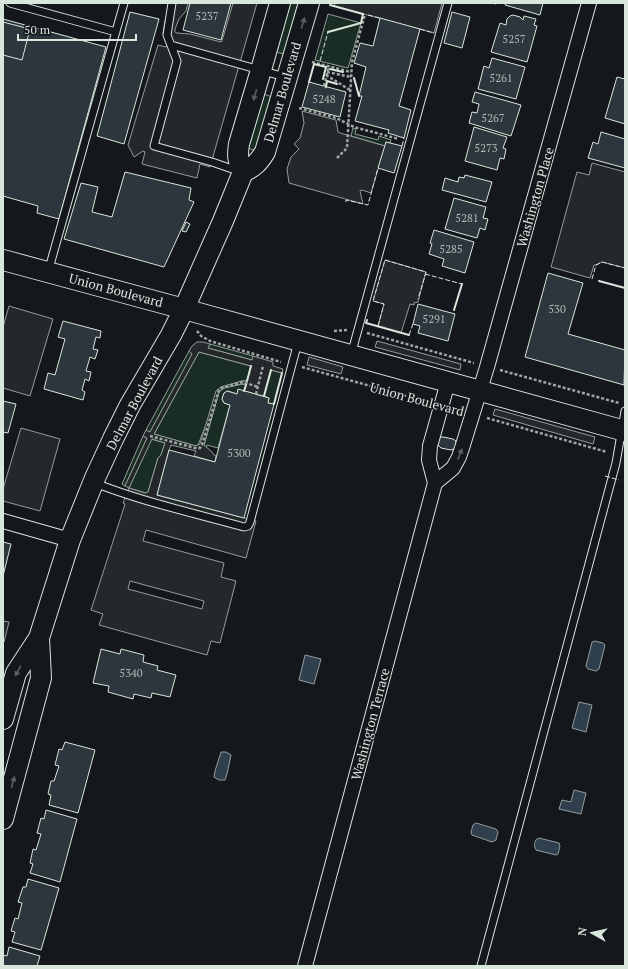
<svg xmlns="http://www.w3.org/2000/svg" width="628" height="969" viewBox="0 0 628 969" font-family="'PT Serif',serif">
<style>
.green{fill:#1a2d24;stroke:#939e99}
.parking{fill:#24282b;stroke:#939e99;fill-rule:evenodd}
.water{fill:#2f3f4d;stroke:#939e99}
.building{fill:#2c363c;stroke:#d8e6dc}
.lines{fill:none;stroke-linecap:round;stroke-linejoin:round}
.lane-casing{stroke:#d8e6dc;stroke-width:9}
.street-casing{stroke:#d8e6dc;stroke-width:16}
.secondary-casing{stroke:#d8e6dc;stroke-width:22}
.path{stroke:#9da8a2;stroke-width:2.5;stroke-dasharray:3 2;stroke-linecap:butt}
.lane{stroke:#14181c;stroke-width:7}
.street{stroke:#14181c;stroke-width:14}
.secondary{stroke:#14181c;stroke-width:20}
.fence{stroke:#d8e6dc;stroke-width:1;stroke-dasharray:5 2;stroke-linecap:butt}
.wall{stroke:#d8e6dc;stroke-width:2}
.oneway{fill:#59605f}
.labels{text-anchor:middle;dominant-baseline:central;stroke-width:3;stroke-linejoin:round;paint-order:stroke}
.number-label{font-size:11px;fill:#adbab4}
.street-label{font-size:13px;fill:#d8e6dc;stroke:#14181c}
</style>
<rect width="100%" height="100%" fill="#14181c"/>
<!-- green -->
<path class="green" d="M289 3H298L284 54 276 52Z
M328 14 361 23 348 68 315 60Z
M264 94 272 97 256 151 248 148Z
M353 128 356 129 355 134 378 140 379 136 391 140 390 143 386 142 385 146 351 136Z
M210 344 253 356 252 360 208 348Z
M189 351 193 353 150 432 146 430Z
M199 352 251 366 247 381H242L221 387 198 445 196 446 154 434Z
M271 370 282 373 274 404 268 403 269 398 264 396Z
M242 384 246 385 244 391 237 394 228 391 224 393 222 399 224 403 230 405 218 448 207 445 206 448 204 445 219 392 224 388Z
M143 436 147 438 125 486 122 484Z
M151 439 165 443 161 455 158 458 148 492 146 493 129 488Z"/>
<!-- parking -->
<path class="parking" d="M170 3H188L186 11 179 19 175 29V32L177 33 190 34 221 42 222 41 233 3H257L210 167 200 164 197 178 142 164 145 152 143 151 134 157 128 145 158 45 166 47 167 45 163 33 165 21Z
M335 3H442L434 33 334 6Z
M302 111 336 120 338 132 340 133 385 146 371 193 362 190 360 191 363 204 289 183 287 169 291 157 299 149 294 144 300 138 304 123Z
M592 163 625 172V268L602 262 596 265H594L590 278 551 267 577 172 589 175Z
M385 260 426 272 418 302 414 303V305L410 304 401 333 378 326 384 304 373 301Z
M9 306 53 319 30 396 3 388V327Z
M377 341 461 364 460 370 375 347Z
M197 342H203L210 344 208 348 252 360 253 356 273 362V366L283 369 282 373 271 370 264 396 244 391 246 385 245 384H242L224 388 221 390 219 392 204 445 212 452 214 455 216 456 215 462 194 456 196 451 171 445 169 450 157 495 256 521 246 558 146 530 143 541 224 563 221 577 236 581 220 643 211 641 207 655 99 625 103 614 91 610 125 504 123 503 129 488 125 486 147 438 143 436 146 430 150 432 192 354 189 351 192 346ZM199 352 251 366 247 381H242L221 387 216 391 200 444 196 446 154 434ZM152 439 165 443 161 455 158 458 148 492 145 493 129 488ZM130 581 204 601 202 609 128 589Z
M309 357 343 367 341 374 307 365Z
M495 409 595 437 593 444 493 415Z
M21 428 60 439 40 511 3 501V489Z
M3 621 9 622 4 642 3 641Z"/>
<!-- water -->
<path class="water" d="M595 641 603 643 605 645 599 669 596 671 588 669 586 666 592 642Z
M305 655 321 659 314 684 299 680Z
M579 702 592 705 586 732 572 728Z
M221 752H226L231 755 227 774 225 780H219L214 777 215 771Z
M574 790 586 793 581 814 559 809 562 800 571 802Z
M476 823 496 829 498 832 496 840 492 842 472 835 471 832 473 825Z
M539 838 559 843 560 846 558 854 556 855 536 850C534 846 534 843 536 840Z"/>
<!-- building -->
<path class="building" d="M190 3H231L221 40 183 30Z
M506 3H543L540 15 505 5Z
M130 12 159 19 124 144 97 136Z
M452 12 470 17 462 48 444 43Z
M513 15 520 17 523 20 524 16 536 19 534 25 537 26 527 62 491 52 500 23 506 25 507 19 510 16Z
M380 18 420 29 399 106 411 110 404 138 388 133 389 130 355 121 362 96H359L366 67 354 63 360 43 373 46Z
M3 19 106 47 59 219 37 213 38 206 3 196Z
M3 22 30 29 22 60 3 55Z
M492 58 525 67 516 99 478 89 484 66 489 68Z
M617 77 625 79V124L605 118Z
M309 82 346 92 340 117 302 107Z
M475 92 521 105 511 136 469 123 472 112 477 113 479 104 472 102Z
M474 127 507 137 503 148 506 149 504 159 500 158 497 170 465 161Z
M601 132 625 139V168L588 158 593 142 598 144Z
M386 142 402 146 394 173 378 168Z
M125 172 191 188 189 200 194 202 164 267 64 239 81 183 98 187 92 212 112 217Z
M465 175 492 182 486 202 442 190 445 178 458 182 459 177 464 178Z
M454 198 486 207 483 218 488 219 485 230 480 228 477 238 445 229Z
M186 222 190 224 186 232 182 231Z
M434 230 474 242 465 273 442 266 444 259 429 254 432 244 430 243Z
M548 273 583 283 568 334 625 350 624 385 525 357Z
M418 304 455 314 448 341 418 333 420 326 413 324Z
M63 321 101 331 100 338 96 337 93 349 98 350 95 359 90 357 86 371 91 372 89 381 85 379 82 390 85 392 83 400 44 389 48 373 55 375 65 339 58 337Z
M238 389 269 398 268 403 274 404 244 518 157 495 169 450 215 462 230 405 224 403 222 399 224 393 227 391 237 394Z
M3 401 16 404 8 433 3 432Z
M441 437H443L453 439 456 441V448L451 450 441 448 438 445V442L439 439Z
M3 542 11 544 3 576Z
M101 649 120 654 121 649 144 655 143 662 158 666 157 670 176 675 170 697 152 693 151 698 134 694 133 699 108 692 109 686 93 683Z
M65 742 95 750 78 813 49 805 51 795 48 794 51 781H54L59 766 55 765 59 749 62 750Z
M46 810 77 819 60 882 30 873 33 864 30 863 33 849 36 850 41 834 37 833 41 818 44 819Z
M28 879 59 888 41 950 12 942 15 932 11 931 15 918 18 919 22 903 18 902 23 887H26Z
M9 947 40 956 37 966H3V955L7 956Z"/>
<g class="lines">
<defs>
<path id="lane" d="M10 3 116 32
M172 3 167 35 177 61 154 146 212 162 238 171
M171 45 285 77
M48 272 124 3
M351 355 448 3
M95 483C143 502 194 513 244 527L248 526 250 522 298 342
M481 966 616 463 625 411"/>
<path id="street" d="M435 483 453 468 459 457 463 445 487 367 589 3
M435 483 429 460 430 446 448 382
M3 521 70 540
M305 966 435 483"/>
<path id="secondary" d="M243 172C238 161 237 156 239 144L261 70 280 3
M3 260 184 309 625 431
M3 719 16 673 39 638 70 540 95 478 113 439 130 405 171 335 184 309 223 221 243 172C254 167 258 163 265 152L309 3
M3 819 41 678 39 638"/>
</defs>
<!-- lane casing -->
<use href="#lane" class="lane-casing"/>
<!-- street casing -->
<use href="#street" class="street-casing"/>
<!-- secondary casing -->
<use href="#secondary" class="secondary-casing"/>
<!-- path -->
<path class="path" d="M312 62 351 72
M327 72 351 77
M326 75 350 90
M324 86 329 66
M299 108 336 118 354 127 399 139
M337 158 347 148 352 62 365 14
M197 331 201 336 210 341 281 362
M334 331 347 330
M367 333 474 363
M302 367 428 402
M500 370 619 403
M256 394 263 366
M487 418 607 452
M150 436 195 448H200L202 445 219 390 222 388 243 382 258 387"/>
<!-- lane -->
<use href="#lane" class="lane"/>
<!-- street -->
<use href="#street" class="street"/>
<!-- secondary -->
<use href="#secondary" class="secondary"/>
<!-- fence -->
<path class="fence" d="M492 3 496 4
M368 15 380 18
M420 29 434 33
M320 61 328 32
M402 146 404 138
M346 202V200L368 205 378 168
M425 274 462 284
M592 279 596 265 602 262 625 268
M378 326 384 304 373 301 385 260 426 272 418 299
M409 335 413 324
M605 476 619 480"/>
<!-- wall -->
<path class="wall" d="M328 32 361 23 363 14 330 5
M330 69 343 72
M354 78 359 96
M309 82 314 64 326 67 323 79
M326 87 327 81 337 84
M599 281 625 288
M454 310 462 284
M367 320 366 323 409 335
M247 381 251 366
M244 391 246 385
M264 396 271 370
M274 404 282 373"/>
</g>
<!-- one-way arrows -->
<defs><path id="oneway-solid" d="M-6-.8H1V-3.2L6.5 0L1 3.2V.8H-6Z"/></defs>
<g class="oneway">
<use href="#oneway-solid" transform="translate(303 23) rotate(-74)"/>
<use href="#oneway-solid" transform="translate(255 95) rotate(106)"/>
<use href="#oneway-solid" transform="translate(460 454) rotate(-69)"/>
<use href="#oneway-solid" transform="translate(18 671) rotate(118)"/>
<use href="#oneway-solid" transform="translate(13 782) rotate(-75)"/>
</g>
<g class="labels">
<!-- number labels -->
<g class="number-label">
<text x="207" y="16">5237</text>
<text x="514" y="39">5257</text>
<text x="501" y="78">5261</text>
<text x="324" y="99">5248</text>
<text x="493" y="118">5267</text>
<text x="486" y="148">5273</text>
<text x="467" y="218">5281</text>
<text x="451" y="249">5285</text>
<text x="557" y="309">530</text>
<text x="434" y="319">5291</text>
<text x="239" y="453">5300</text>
<text x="131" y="673">5340</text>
</g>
<!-- street labels -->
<g class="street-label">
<text transform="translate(282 92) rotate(-74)">Delmar Boulevard</text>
<text transform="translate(535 197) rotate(-74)">Washington Place</text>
<text transform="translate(116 290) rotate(15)">Union Boulevard</text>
<text transform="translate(417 399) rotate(15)">Union Boulevard</text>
<text transform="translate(134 403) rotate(-62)">Delmar Boulevard</text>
<text transform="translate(370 724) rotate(-75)">Washington Terrace</text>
</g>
</g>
<!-- border -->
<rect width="628" height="969" fill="none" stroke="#d8e6dc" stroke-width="8"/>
<!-- north arrow -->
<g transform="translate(592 933) rotate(278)" stroke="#14181c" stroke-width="3" paint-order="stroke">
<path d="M0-3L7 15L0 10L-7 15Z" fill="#d8e6dc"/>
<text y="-6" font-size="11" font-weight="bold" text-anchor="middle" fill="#d8e6dc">N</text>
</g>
<!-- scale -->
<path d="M18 34v6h118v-6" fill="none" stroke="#d8e6dc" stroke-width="2"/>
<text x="24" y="34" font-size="12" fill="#d8e6dc" stroke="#14181c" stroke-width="3" paint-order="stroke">50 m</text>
</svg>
